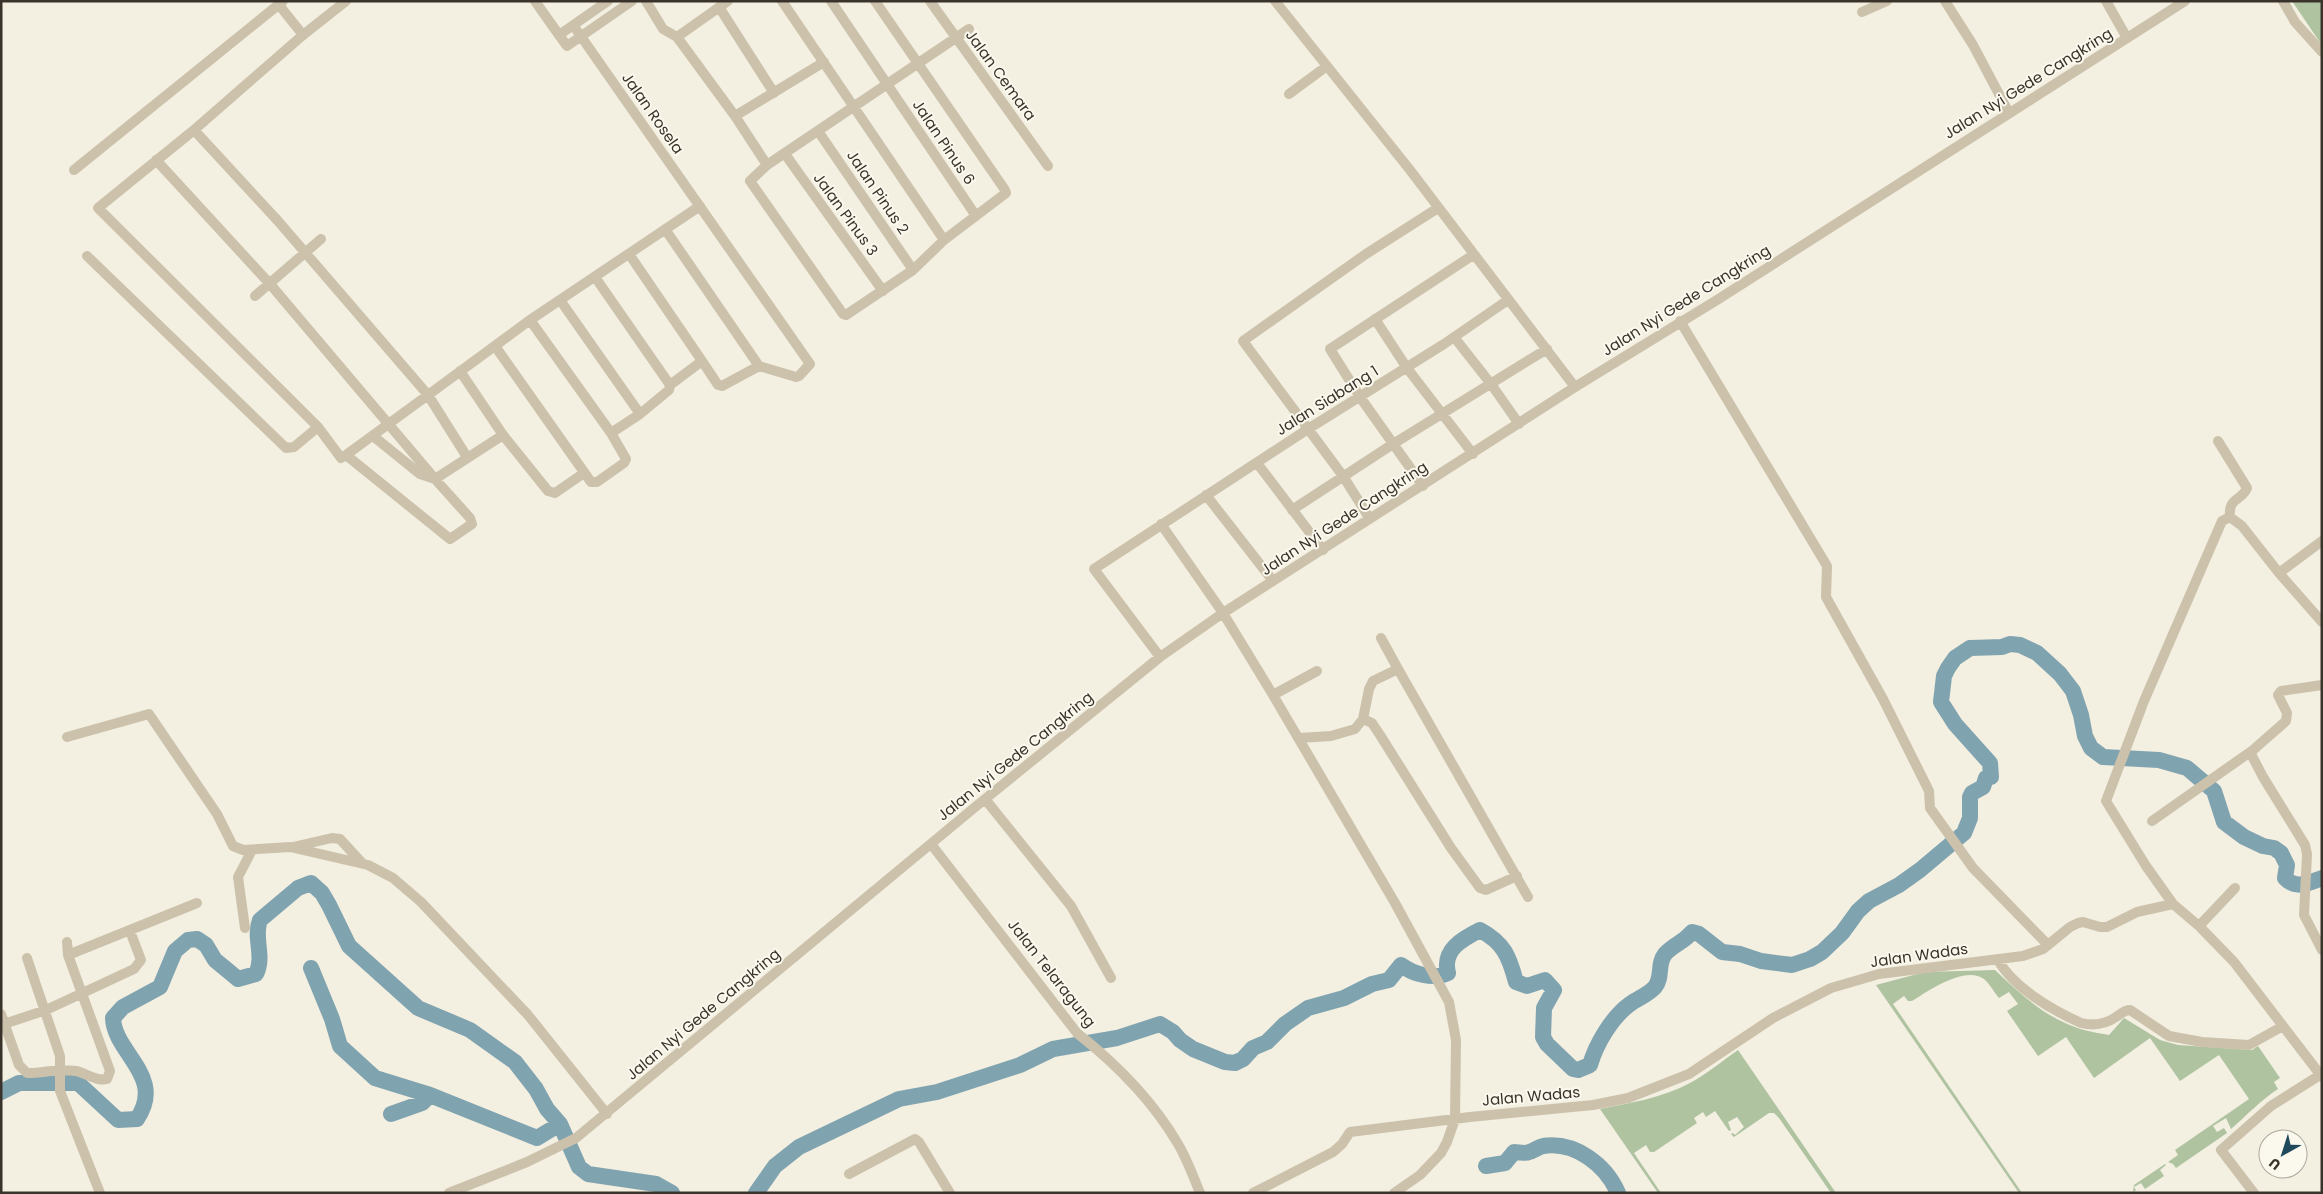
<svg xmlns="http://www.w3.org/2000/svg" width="2323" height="1194" viewBox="0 0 2323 1194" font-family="Poppins,sans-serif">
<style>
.green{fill:#afc3a1}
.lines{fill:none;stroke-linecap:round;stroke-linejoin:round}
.river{stroke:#80a3b0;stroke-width:16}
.street{stroke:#ccc2ac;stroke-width:10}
.labels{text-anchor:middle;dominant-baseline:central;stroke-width:4;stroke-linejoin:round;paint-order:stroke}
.street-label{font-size:15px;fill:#3a332b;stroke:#fbf8ee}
</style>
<rect width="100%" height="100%" fill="#f3efe1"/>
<!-- green -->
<path class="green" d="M2292 1H2322V45L2321 44Z
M1995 970C2018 992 2044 1016 2075 1027 2085 1031 2098 1033 2109 1035L2124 1018 2160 1040 2178 1045 2252 1050 2258 1046 2280 1078 2274 1082 2278 1089C2261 1100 2247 1115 2231 1129L2226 1118 2213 1126 2217 1132 2224 1128 2227 1133 2176 1168 2173 1164 2168 1162 2178 1155 2175 1150 2249 1099 2219 1055 2180 1081 2150 1038 2094 1078 2066 1037 2038 1056 2007 1011 2018 1004 2009 992 1999 998C1994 992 1990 984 1984 979 1965 965 1928 991 1912 1001H1908L1904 996 1893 1004 2022 1193H2019L1876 985 1925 972Z
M1738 1050 1836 1193H1831L1779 1118 1774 1113H1769L1734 1137 1731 1134 1733 1133 1735 1135 1744 1127 1737 1117 1728 1122 1731 1130 1729 1131 1715 1111 1706 1117 1703 1112 1694 1118 1697 1123 1654 1152H1650L1646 1145 1634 1153 1661 1193H1658L1600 1109C1630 1103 1662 1098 1690 1083 1707 1074 1722 1061 1738 1050Z
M2165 1164 2166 1165 2160 1170 2164 1176 2145 1189 2141 1183 2134 1187 2136 1190 2133 1192 2134 1185Z"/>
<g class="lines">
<!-- river -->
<path class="river" d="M311 968 332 1019 340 1046 375 1078 430 1095 537 1138 560 1124
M1 1092 19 1083H78L118 1120 137 1119C166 1076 114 1053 113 1018L123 1007 160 987 175 951 188 940 197 939 206 945 215 960 238 979 256 974C265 956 253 938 260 920L298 888 311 883 322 893 329 905 349 946 418 1008 470 1030 515 1062 536 1089 547 1109 560 1124 579 1167 588 1174 656 1184 672 1193
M391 1114 422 1103 430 1095
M1486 1166 1505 1163 1514 1152C1518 1152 1525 1154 1529 1152 1534 1151 1538 1147 1543 1146 1575 1141 1606 1165 1618 1193
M756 1193 775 1166 799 1147 899 1099 937 1092 1020 1065 1053 1049 1117 1038 1160 1024 1173 1032 1180 1040 1193 1049 1225 1062 1235 1063 1243 1059 1253 1048 1267 1042 1285 1024 1308 1008 1344 998 1372 984 1389 980 1401 965C1413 974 1433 980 1448 973 1442 950 1462 939 1480 930 1504 943 1509 956 1516 982L1527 986 1545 980 1554 990 1544 1008 1543 1037 1547 1044 1573 1069 1578 1070 1590 1065C1596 1044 1612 1017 1630 1004 1638 998 1648 995 1655 987 1663 977 1657 964 1665 954 1673 945 1684 942 1692 932L1699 934 1722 952 1740 954 1761 961 1792 965 1810 959 1822 952 1842 933 1858 911 1869 901 1899 885 1920 870 1964 833 1970 818V797L1972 793 1983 787 1986 778 1991 777 1990 763 1955 724 1941 702 1944 676 1948 668 1955 658 1970 648 2002 647 2010 644 2020 645 2037 653 2060 674 2073 691 2081 715 2085 736 2091 748 2103 757 2159 760 2187 768 2214 791 2224 822 2244 837 2263 846 2274 848 2281 853 2287 865 2285 878C2296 890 2309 883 2322 878"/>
<!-- street -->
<path class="street" d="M535 1 559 35
M608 1 559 35 567 46 632 1
M646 1 663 29 677 37 735 116 767 165 750 181 843 314 846 315 913 270 944 240 1006 193 1005 190 875 1
M782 1 944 240
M831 1 976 216
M930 1 1048 166
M1275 1 1410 170 1575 387
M1945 1 1973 45 2009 113
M2106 1 2127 38
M2283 1 2295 22 2322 52
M279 5 303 35
M719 7 774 93
M1862 12 1887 1
M573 25 810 364 799 376 796 377 759 366 722 386 718 385 702 361 670 385 669 390 640 414 611 433
M677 37 728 1
M1289 94 1327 66
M735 116 824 62
M194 130 278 221 428 395 530 320
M818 131 913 270
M785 154 883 291
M156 160 270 284 435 479 503 435
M767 165 969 29
M74 170 283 1
M665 229 759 366
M629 254 702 361
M87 256 286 448 294 447 318 427
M595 277 670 385
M255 296 321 239
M560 300 640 414
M1375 319 1407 368 1473 454
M1680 321 1827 566 1826 597 1883 699 1929 791 1930 808 1973 868 2048 945
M1454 337 1491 384 1519 424
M495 346 591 482H597L624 463 626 459 611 433 530 320 700 206
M460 371 503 435 548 491 555 493 584 473
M373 436 420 474 435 479 470 518 472 524 450 539 346 455 428 395 467 457
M2218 441 2247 488C2242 501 2228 497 2230 517
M346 455 341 458 318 427 98 208 194 130 303 35 346 1
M1257 463 1323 550
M1423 486 1360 397 1330 349 1473 255
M1206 495 1273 581
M1292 510 1393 444 1547 349
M1370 519 1343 476 1243 341 1366 254 1438 208
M1161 524 1223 613 1273 695 1395 903 1449 1002 1456 1040 1455 1119 1447 1142 1441 1153 1420 1175 1394 1193
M2279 573 2322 541
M1381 638 1398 669
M1160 657 1094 569 1308 429 1444 344 1508 300
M2322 685 2281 691 2278 695 2287 713 2286 721 2253 750 2251 754 2263 777 2305 845 2307 854 2304 915 2322 950
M1273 695 1317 671
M1363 719 1372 723 1380 735 1451 848 1480 888 1486 890 1517 876
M67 737 149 714 217 814 233 846 243 850 290 847 368 865 393 878 421 902 528 1015 607 1114
M1299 738 1331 736 1355 729 1363 719 1369 689 1373 681 1398 669 1528 897
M985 799 1071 906 1111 978
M2152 821 2253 750
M931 844 1077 1033C1115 1063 1153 1101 1178 1144 1187 1159 1193 1176 1200 1193
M293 847 332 838 340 839 362 863
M2173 904 2146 866 2106 801 2144 701 2222 521 2230 517 2242 526 2279 573 2322 622
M2199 926 2235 888
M245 928 238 877 252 850
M68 955 197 903
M27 958 60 1056V1091L100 1193
M1998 960C2014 988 2052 1010 2081 1023 2094 1026 2106 1024 2116 1017 2121 1014 2124 1010 2130 1010L2169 1036 2202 1042 2249 1045 2283 1026
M1 1014 19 1065 27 1073C46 1073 56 1068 76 1071 86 1073 97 1082 107 1079L110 1071 68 955 67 942
M1 1025 46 1010 134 969 141 960 130 931
M849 1174 915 1139 919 1142 950 1193
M449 1193 527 1162 576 1138 974 808 1160 657 1223 613 1575 387 1717 300 2185 1
M1253 1193 1333 1152 1342 1144 1350 1132 1470 1117 1593 1105 1628 1098 1689 1074 1773 1018 1831 988 1879 974 2023 956 2043 949 2070 927 2078 923 2083 922 2100 927H2107L2137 912 2173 904 2199 926 2234 962 2322 1077
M2254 1193 2221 1150 2271 1106 2320 1075"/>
</g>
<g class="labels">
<!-- street labels -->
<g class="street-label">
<text transform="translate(1001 75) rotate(54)">Jalan Cemara</text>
<text transform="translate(2028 83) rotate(-32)">Jalan Nyi Gede Cangkring</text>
<text transform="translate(653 113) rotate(55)">Jalan Rosela</text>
<text transform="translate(944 142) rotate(56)">Jalan Pinus 6</text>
<text transform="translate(878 192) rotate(56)">Jalan Pinus 2</text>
<text transform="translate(846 214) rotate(54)">Jalan Pinus 3</text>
<text transform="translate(1686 300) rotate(-32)">Jalan Nyi Gede Cangkring</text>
<text transform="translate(1327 400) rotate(-32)">Jalan Siabang 1</text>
<text transform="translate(1344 518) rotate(-33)">Jalan Nyi Gede Cangkring</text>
<text transform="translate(1015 756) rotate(-39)">Jalan Nyi Gede Cangkring</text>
<text transform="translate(1919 955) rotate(-8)">Jalan Wadas</text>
<text transform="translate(1052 973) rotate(52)">Jalan Telaragung</text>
<text transform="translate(703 1014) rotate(-40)">Jalan Nyi Gede Cangkring</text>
<text transform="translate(1531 1096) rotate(-5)">Jalan Wadas</text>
</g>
</g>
<!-- border -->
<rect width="2323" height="1194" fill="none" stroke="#3a332b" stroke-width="5"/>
<!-- north arrow -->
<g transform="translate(2283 1154) rotate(219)"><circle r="24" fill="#fbf8ee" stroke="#aea9a0"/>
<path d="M0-4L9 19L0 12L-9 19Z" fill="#204a5c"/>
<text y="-8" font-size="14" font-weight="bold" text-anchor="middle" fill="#3a332b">U</text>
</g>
</svg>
